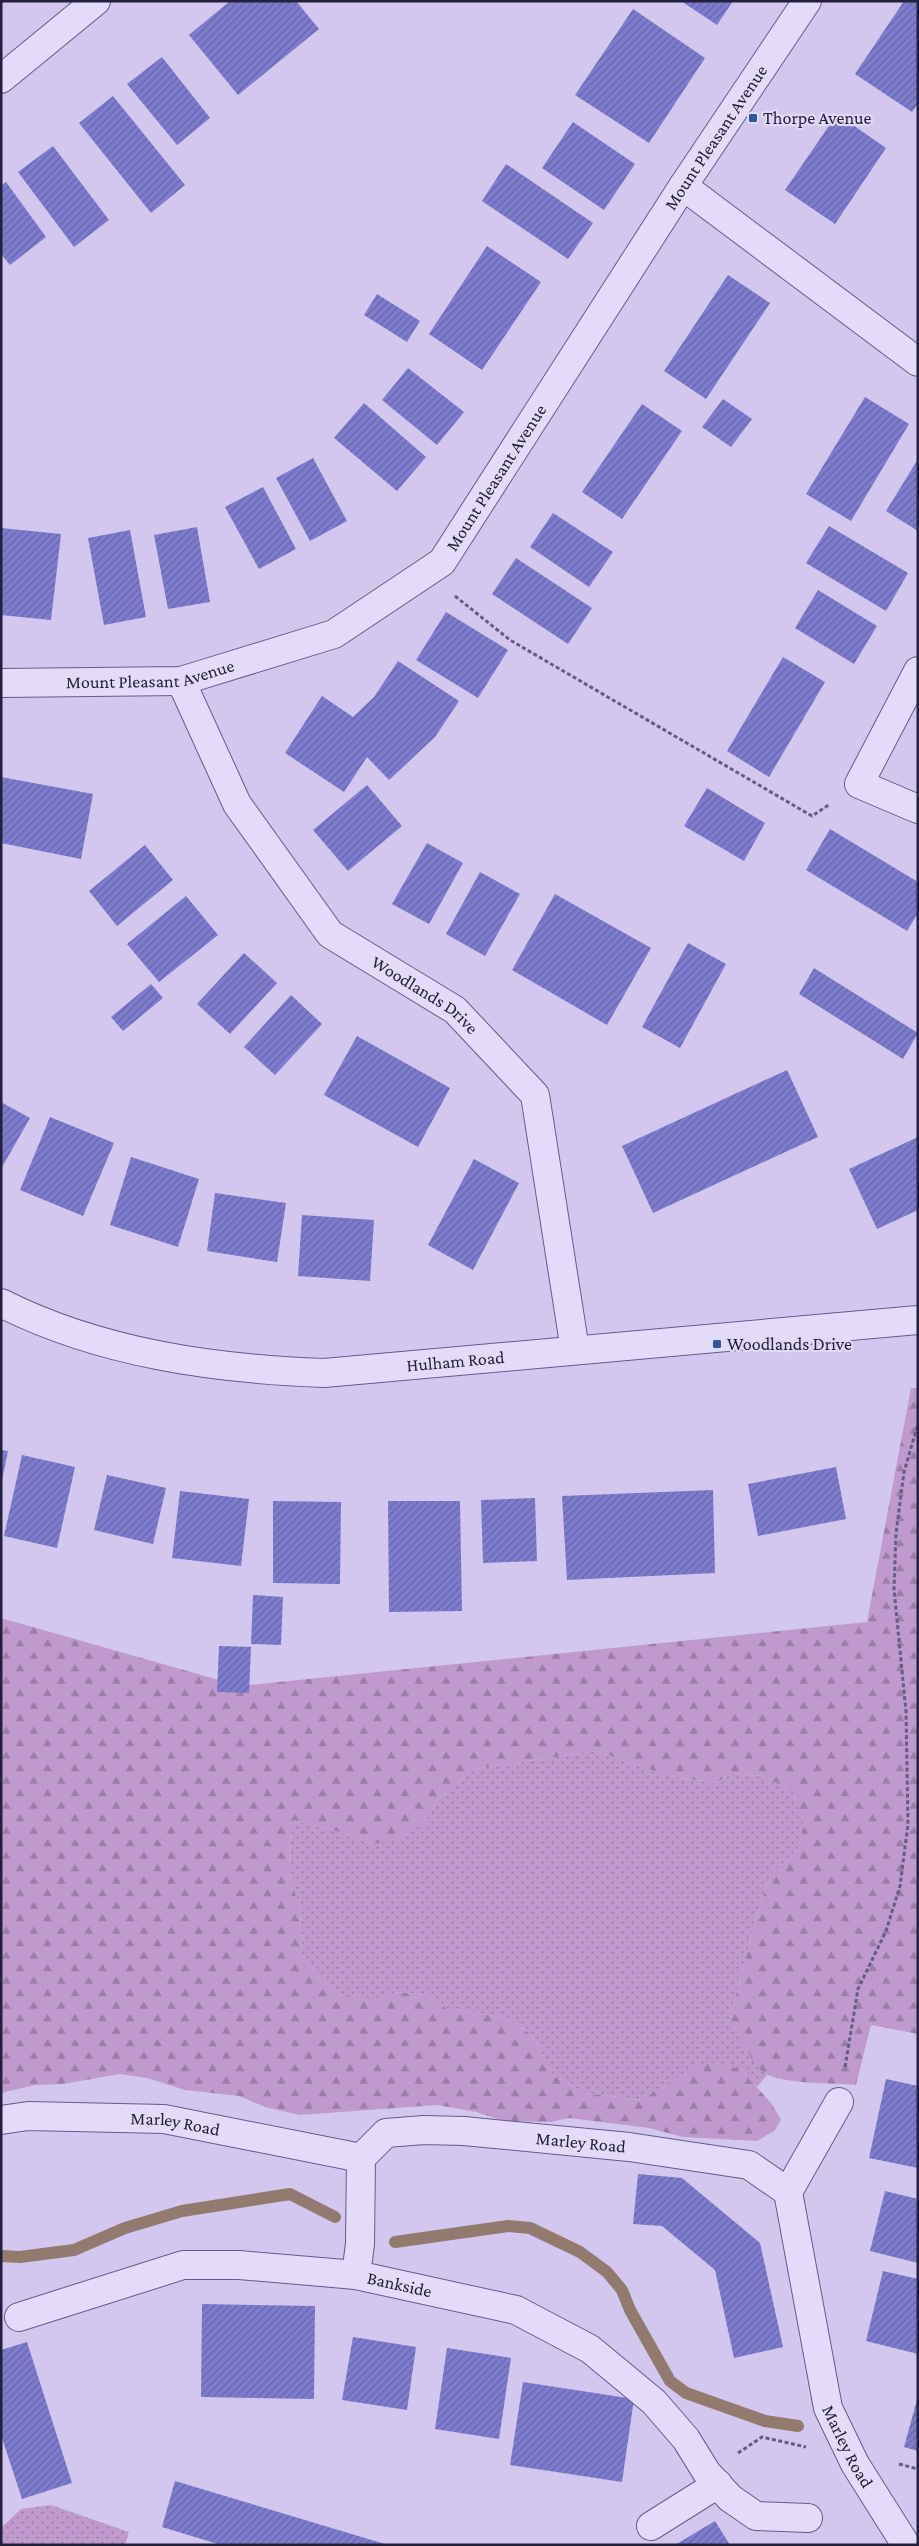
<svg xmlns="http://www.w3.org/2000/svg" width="919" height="2546" viewBox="0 0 919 2546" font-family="'Crimson Pro',serif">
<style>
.grass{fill:url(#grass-dots)}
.forest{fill:url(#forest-firs)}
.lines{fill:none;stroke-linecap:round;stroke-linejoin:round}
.stream{stroke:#927b6e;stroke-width:12}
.building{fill:url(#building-hatch)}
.minor-casing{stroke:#625c8c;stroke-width:30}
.path{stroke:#625c8c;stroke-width:3;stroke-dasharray:4 2.5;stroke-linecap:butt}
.minor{stroke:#e4dbfa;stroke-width:28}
.poi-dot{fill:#2a589c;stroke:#e1d7f6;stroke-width:2}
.labels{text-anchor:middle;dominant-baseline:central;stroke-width:4.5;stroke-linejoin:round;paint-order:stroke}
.poi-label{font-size:18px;fill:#22203c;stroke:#e1d7f6;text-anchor:start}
.street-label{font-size:18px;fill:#22203c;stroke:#e1d7f6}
</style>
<defs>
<pattern id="grass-dots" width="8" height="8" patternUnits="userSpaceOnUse" patternTransform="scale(1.25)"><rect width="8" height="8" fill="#c09ace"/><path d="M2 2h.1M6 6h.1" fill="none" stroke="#9c7da8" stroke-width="1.8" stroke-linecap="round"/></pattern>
<pattern id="forest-firs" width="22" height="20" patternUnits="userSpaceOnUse" patternTransform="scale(1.25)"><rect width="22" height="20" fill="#c09ace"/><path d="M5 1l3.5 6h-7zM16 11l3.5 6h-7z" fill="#9c7da8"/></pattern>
<pattern id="building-hatch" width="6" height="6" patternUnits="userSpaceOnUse" patternTransform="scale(1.25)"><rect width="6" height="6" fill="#7e7cce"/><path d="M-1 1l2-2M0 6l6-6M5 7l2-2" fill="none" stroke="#6765a8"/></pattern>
</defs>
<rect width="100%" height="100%" fill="#d3c7ef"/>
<!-- grass -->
<path class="grass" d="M596 1751 669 1776 716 1783 732 1773 763 1776 793 1792 804 1822 798 1850 771 1874 757 1914 730 2018 749 2055 767 2075 757 2087 740 2069 664 2088 642 2100 584 2093 553 2075 532 2035 506 2018 446 2008 426 1995 399 1992 384 1998H359L339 1993 318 1977 302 1955 300 1911 289 1870 290 1841 294 1820 343 1833 372 1844 423 1823 440 1797 474 1769Z
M51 2505 129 2532 125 2545H1V2528L21 2509Z"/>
<!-- forest -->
<path class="forest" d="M911 1388H918V2034L871 2025 856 2085C833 2083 788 2084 768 2075 752 2068 738 2033 730 2018L757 1914 771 1874 798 1850 804 1822 793 1792 763 1776 732 1773 716 1783 669 1776 596 1751 474 1769 440 1797 423 1823 401 1840 372 1844 343 1833 294 1820 290 1841 289 1870 300 1911 302 1955 318 1977 339 1993 359 1998H384L399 1992 426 1995 446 2008 506 2018 532 2035 553 2075 584 2093 642 2100 687 2071 709 2062 740 2069 772 2104 781 2120 774 2131 757 2141 683 2137 649 2128 569 2118 551 2122 504 2121 476 2112 437 2105 300 2115 265 2107 239 2096 185 2090 147 2078 120 2074 63 2084 35 2085 1 2093V1618L240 1686 867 1622Z"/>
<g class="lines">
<!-- stream -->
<path class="stream" d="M395 2242 508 2226 530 2228 580 2252 607 2272 622 2290 630 2310 670 2381 686 2393 765 2421 798 2426
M1 2256 20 2257 74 2250 125 2228 182 2211 290 2194 335 2217"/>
</g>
<!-- building -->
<path class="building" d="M230 1H296L319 29 238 95 189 35Z
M681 1H733L717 25Z
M904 1H918V104L912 112 855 74Z
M633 9 705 58 649 143 575 95Z
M162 57 210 118 177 145 127 84Z
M113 96 185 185 151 213 79 123Z
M837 114 886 148 835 224 785 190Z
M573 122 635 164 604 210 542 168Z
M53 146 109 220 74 247 18 172Z
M506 164 593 223 568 259 482 201Z
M6 182 46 237 10 265 1 254V186Z
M487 246 541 282 482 370 429 334Z
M728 275 770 303 706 399 664 371Z
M377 294 420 321 407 342 364 315Z
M408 368 464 412 437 445 382 400Z
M865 397 909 424 851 521 806 494Z
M723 399 752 419 731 447 702 427Z
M364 403 426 457 397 491 334 438Z
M642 404 682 431 622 519 582 492Z
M313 458 347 521 310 541 276 478Z
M918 459V531L886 511Z
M263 487 296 549 259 569 225 507Z
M553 513 613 552 589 587 530 547Z
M829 526 908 573 886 611 806 563Z
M197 527 210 602 168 609 154 535Z
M1 528 61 534 51 620 1 615Z
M130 530 146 617 104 625 88 538Z
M516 558 592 608 568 644 492 594Z
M818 590 877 626 854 664 795 628Z
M446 612 508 650 478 698 416 660Z
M783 657 825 682 769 777 727 751Z
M398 661 459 701 435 737 389 780 367 757 344 792 285 753 322 696 353 717 374 697Z
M1 777 93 794 81 859 1 843Z
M367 785 402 826 348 871 313 830Z
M707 788 765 823 744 861 684 826Z
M830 829 918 882V913L907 931 806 870Z
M427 843 463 863 429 924 392 904Z
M145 845 173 880 117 926 89 891Z
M480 872 520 894 485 956 446 934Z
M555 894 651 948 607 1025 512 970Z
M186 896 218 935 159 982 127 944Z
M688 943 726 964 680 1048 642 1027Z
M244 953 277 983 230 1034 197 1004Z
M814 968 918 1033 903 1059 799 994Z
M151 984 163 998 123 1031 111 1017Z
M291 995 322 1024 275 1075 244 1047Z
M357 1036 450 1088 418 1147 324 1095Z
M787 1070 818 1137 653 1213 622 1146Z
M1 1102 30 1118 1 1169Z
M50 1117 114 1143 83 1216 20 1190Z
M918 1137V1210L877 1229 849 1169Z
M131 1157 199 1179 178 1247 110 1225Z
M474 1159 519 1183 473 1270 428 1245Z
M215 1193 286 1203 277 1262 207 1251Z
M302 1215 374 1220 370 1281 298 1276Z
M1 1450 8 1451 2 1480H1Z
M22 1455 75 1467 57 1548 4 1536Z
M836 1467 846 1519 758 1536 748 1484Z
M107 1475 166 1488 153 1544 94 1530Z
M713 1490 715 1573 567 1580 562 1496Z
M180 1491 249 1499 241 1566 172 1558Z
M535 1498 537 1561 483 1563 481 1500Z
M273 1501 341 1502 340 1584 273 1583Z
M388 1501H460L462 1611 389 1612Z
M253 1595 283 1597 281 1645 251 1644Z
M219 1646 251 1647 249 1693 217 1692Z
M886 2079 918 2086V2168L869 2158Z
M638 2174 682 2178 760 2243 783 2347 734 2358 715 2270 662 2226 633 2224Z
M885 2191 918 2199V2263L870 2251Z
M883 2271 918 2279V2354L866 2341Z
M202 2304 315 2306 314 2399 201 2397Z
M353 2337 416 2347 407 2410 342 2400Z
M27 2342 72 2483 22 2499 1 2435V2350Z
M447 2348 511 2358 499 2439 435 2429Z
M523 2382 634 2399 622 2482 510 2465Z
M918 2396V2451L904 2447Z
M175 2481 385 2544V2545H221L162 2527Z
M715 2521 730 2545H675Z"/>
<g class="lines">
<defs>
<g id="minor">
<path d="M1 79 96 1"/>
<path d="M683 186 918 362"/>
<path d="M918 671 859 784 918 809"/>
<path id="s1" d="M181 681 237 804 330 934 455 1010 535 1095 575 1350"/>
<path id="s2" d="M1 683 181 681 334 634 442 562 683 186 807 1"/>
<path id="s3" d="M1 1303C100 1353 214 1369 324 1373L918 1320"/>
<path id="s4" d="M1 2120 28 2116 164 2119 361 2158 386 2133 424 2130 464 2131 629 2147 749 2165 788 2192 828 2408 855 2464 906 2545"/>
<path d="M788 2192 839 2102"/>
<path d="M356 2275 360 2244 361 2158"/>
<path id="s5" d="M19 2317 183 2265H239L356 2275 516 2310 590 2349 654 2402 686 2439 707 2473 730 2498 756 2516 808 2518"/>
<path d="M651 2526 718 2484"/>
</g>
</defs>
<!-- minor casing -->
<use href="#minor" class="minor-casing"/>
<!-- path -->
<path class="path" d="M455 596 510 640 812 816 830 804
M845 2067 858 1989 886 1931 900 1886 908 1824 906 1712 894 1589 896 1533 904 1472 918 1424
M738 2453 762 2437 806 2447
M899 2464 918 2469"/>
<!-- minor -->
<use href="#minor" class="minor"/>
</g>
<!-- markers -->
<g class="poi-dot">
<rect x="748" y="113" width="10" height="10" rx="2.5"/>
<rect x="712" y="1339" width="10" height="10" rx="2.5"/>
</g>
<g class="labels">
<!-- poi labels -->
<g class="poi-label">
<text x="763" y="118">Thorpe Avenue</text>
<text x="727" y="1344">Woodlands Drive</text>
</g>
<!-- street labels -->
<g class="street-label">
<text stroke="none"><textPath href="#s2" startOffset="975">Mount Pleasant Avenue</textPath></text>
<text stroke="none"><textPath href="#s2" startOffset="570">Mount Pleasant Avenue</textPath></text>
<text stroke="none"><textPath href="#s2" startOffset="150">Mount Pleasant Avenue</textPath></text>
<text stroke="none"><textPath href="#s1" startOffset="408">Woodlands Drive</textPath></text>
<text stroke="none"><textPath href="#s3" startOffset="465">Hulham Road</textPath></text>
<text stroke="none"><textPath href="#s4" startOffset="175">Marley Road</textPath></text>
<text stroke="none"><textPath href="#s4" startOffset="595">Marley Road</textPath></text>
<text stroke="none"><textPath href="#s5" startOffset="390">Bankside</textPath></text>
<text stroke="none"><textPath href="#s4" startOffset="1075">Marley Road</textPath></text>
</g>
</g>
<!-- border -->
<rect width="919" height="2546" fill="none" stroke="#22203c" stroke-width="5"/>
</svg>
